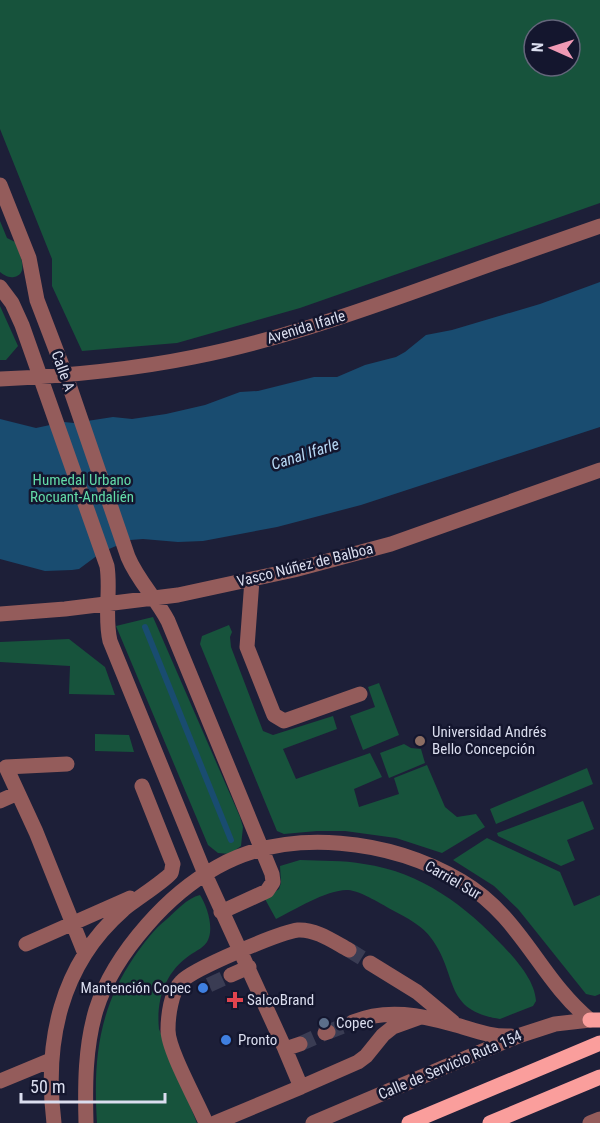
<svg xmlns="http://www.w3.org/2000/svg" width="600" height="1123" viewBox="0 0 600 1123" font-family="'Roboto Condensed',sans-serif">
<style>
.green{fill:#17533c;fill-rule:evenodd}
.water{fill:#194c70}
.lines{fill:none;stroke-linecap:round;stroke-linejoin:round}
.stream{stroke:#194c70;stroke-width:6}
.minor-tunnel{stroke:#3a3c53;stroke-width:15;stroke-dasharray:15 8;stroke-linecap:butt}
.minor{stroke:#945c5b;stroke-width:15}
.major{stroke:#fa9e9c;stroke-width:15}
.education-dot{fill:#8d6e63;stroke:#14162e;stroke-width:2}
.shop-dot{fill:#3f7fe0;stroke:#14162e;stroke-width:2}
.health-dot{fill:#e0444e;stroke:#14162e;stroke-width:2}
.service-dot{fill:#5c6f8a;stroke:#14162e;stroke-width:2}
.labels{text-anchor:middle;dominant-baseline:central;stroke-width:5;stroke-linejoin:round;paint-order:stroke}
.street-label{font-size:15px;fill:#dbdeef;stroke:#14162e}
.park-label{font-size:15px;fill:#62daa7;stroke:#14162e}
.poi-label{font-size:15px;fill:#dbdeef;stroke:#14162e;text-anchor:start}
.water-label{font-size:16px;font-style:italic;fill:#b7d8f4;stroke:#14162e}
</style>
<rect width="100%" height="100%" fill="#1d1f38"/>
<!-- green -->
<path class="green" d="M0 0H600V203L300 308 177 343 82 351 52 286V259L0 129ZM534 30H570V66H534Z
M0 221 7 238 15 242C19 252 30 274 14 277 8 278 4 275 0 272Z
M0 306 18 346 6 360H0Z
M153 617 240 817 243 827 241 846 230 854 218 853 208 845 116 626Z
M229 625 232 632 230 637 231 647 263 731 273 735 333 716 337 729 283 749 296 779 370 753 382 777 354 789 359 807 399 794 394 778 427 765 445 807 457 817 476 814 485 827 442 853 396 838 345 831H317L284 834 277 831 200 644 202 636Z
M69 639 105 667 115 695 69 694 70 666 0 662V642Z
M379 683 399 735 363 750 350 716 375 707 368 687Z
M95 734 129 735 134 752 95 751Z
M404 744 411 748 421 749 425 763 389 778 380 753Z
M587 768 593 784 496 824 490 809Z
M583 801 594 829 567 840 575 860 561 866 498 836 497 833Z
M487 838 560 872 574 906 600 895V994L595 996 586 994 518 909 494 886 453 860Z
M300 860C321 861 343 860 364 864 421 872 466 906 504 947 517 961 535 981 536 1001L533 1006 500 1019C442 1010 459 975 431 938 424 927 406 917 394 911 383 905 361 891 348 890 328 889 294 910 276 919L265 899 279 889 281 883 280 866Z
M200 895C207 906 214 927 208 940 205 947 196 951 190 955 165 972 156 1000 159 1029L197 1123H97C93 1061 98 1010 134 957 144 943 153 930 167 919 176 911 187 898 200 895Z"/>
<!-- water -->
<path class="water" d="M600 282V427L361 505 277 527 203 541 178 542 143 539 130 540 102 552 79 569 72 570 45 571 0 559V419L36 428 64 422 74 423 113 417 132 419 166 414 205 405 240 392 258 391 314 377H337L365 365 396 357 405 352 426 335 452 330 540 304Z"/>
<g class="lines">
<!-- stream -->
<path class="stream" d="M145 627 231 840"/>
<!-- minor-tunnel -->
<path class="minor-tunnel" d="M349 950 370 963
M209 985 231 975
M328 1032 353 1022
M300 1044 325 1033"/>
<!-- minor -->
<path class="minor" d="M0 185 29 258 37 300 66 376 128 557C138 581 156 598 168 621L272 874 273 882 267 891 221 912
M0 287 12 303 22 325 107 566C111 591 104 616 110 641L205 874 285 1049
M0 379C65 376 130 370 194 357 270 342 343 317 416 291 477 269 539 247 600 226
M252 580 247 647 274 715 284 721 360 694
M0 614 65 609 178 595 294 570 391 544 600 470
M67 764 6 767 36 832 85 954
M0 801 18 793
M26 944 130 898
M370 963 417 992 453 1022
M231 975 249 967
M353 1022C387 1008 421 1015 456 1025 474 1030 491 1037 511 1036
M325 1033 328 1032
M0 1081 51 1060
M301 1087 358 1062 366 1056 383 1035 393 1027 418 1018
M54 1123C44 1043 60 965 123 910 133 901 165 881 171 873 172 871 172 867 173 864L142 786
M86 1123C85 1085 85 1047 96 1010 106 978 125 950 147 925 167 902 190 882 217 867 290 826 391 840 461 881 522 917 539 978 590 1020
M206 1123C197 1101 168 1050 168 1030 168 1016 171 992 181 982 192 969 281 932 298 930 316 929 334 942 349 950
M215 1123 301 1087 285 1049 300 1044
M313 1123 518 1036 555 1024 590 1020
M590 1123 600 1119"/>
<!-- major -->
<path class="major" d="M590 1020H600
M409 1123 600 1043
M490 1123 600 1077"/>
</g>
<!-- markers -->
<circle class="education-dot" cx="420" cy="741" r="6"/>
<g class="shop-dot">
<circle cx="203" cy="988" r="6"/>
<circle cx="226" cy="1040" r="6"/>
</g>
<path class="health-dot" d="M232 991h6v6h6v6h-6v6h-6v-6h-6v-6h6z"/>
<circle class="service-dot" cx="324" cy="1023" r="6"/>
<g class="labels">
<!-- street labels -->
<g class="street-label">
<text transform="translate(306 327) rotate(-17)">Avenida Ifarle</text>
<text transform="translate(63 371) rotate(70)">Calle A</text>
<text transform="translate(305 565) rotate(-14)">Vasco Núñez de Balboa</text>
<text transform="translate(453 880) rotate(30)">Carriel Sur</text>
<text transform="translate(450 1065) rotate(-23)">Calle de Servicio Ruta 154</text>
</g>
<!-- park labels -->
<g class="park-label">
<text x="82" y="480">Humedal Urbano<tspan x="82" dy="17">Rocuant-Andalién</tspan></text>
</g>
<!-- poi labels -->
<g class="poi-label">
<text x="432" y="732">Universidad Andrés<tspan x="432" dy="17">Bello Concepción</tspan></text>
<text x="191" y="988" text-anchor="end">Mantención Copec</text>
<text x="247" y="1000">SalcoBrand</text>
<text x="336" y="1023">Copec</text>
<text x="238" y="1040">Pronto</text>
</g>
<!-- water labels -->
<g class="water-label">
<text transform="translate(305 454) rotate(-18)">Canal Ifarle</text>
</g>
</g>
<!-- north arrow -->
<g transform="translate(552 48) rotate(273)"><circle r="28" fill="#14162e" stroke="#64667b" stroke-width="1.5"/>
<path d="M0-4.5L10 22L0 15L-10 22Z" fill="#f09ab5"/>
<text y="-9" font-size="16" font-weight="bold" text-anchor="middle" fill="#dbdeef">N</text>
</g>
<!-- scale -->
<path d="M21 1093v9h144v-9" fill="none" stroke="#dbdeef" stroke-width="3"/>
<text x="30" y="1093" font-size="18" fill="#dbdeef" stroke="#14162e" stroke-width="4.5" paint-order="stroke">50 m</text>
</svg>
